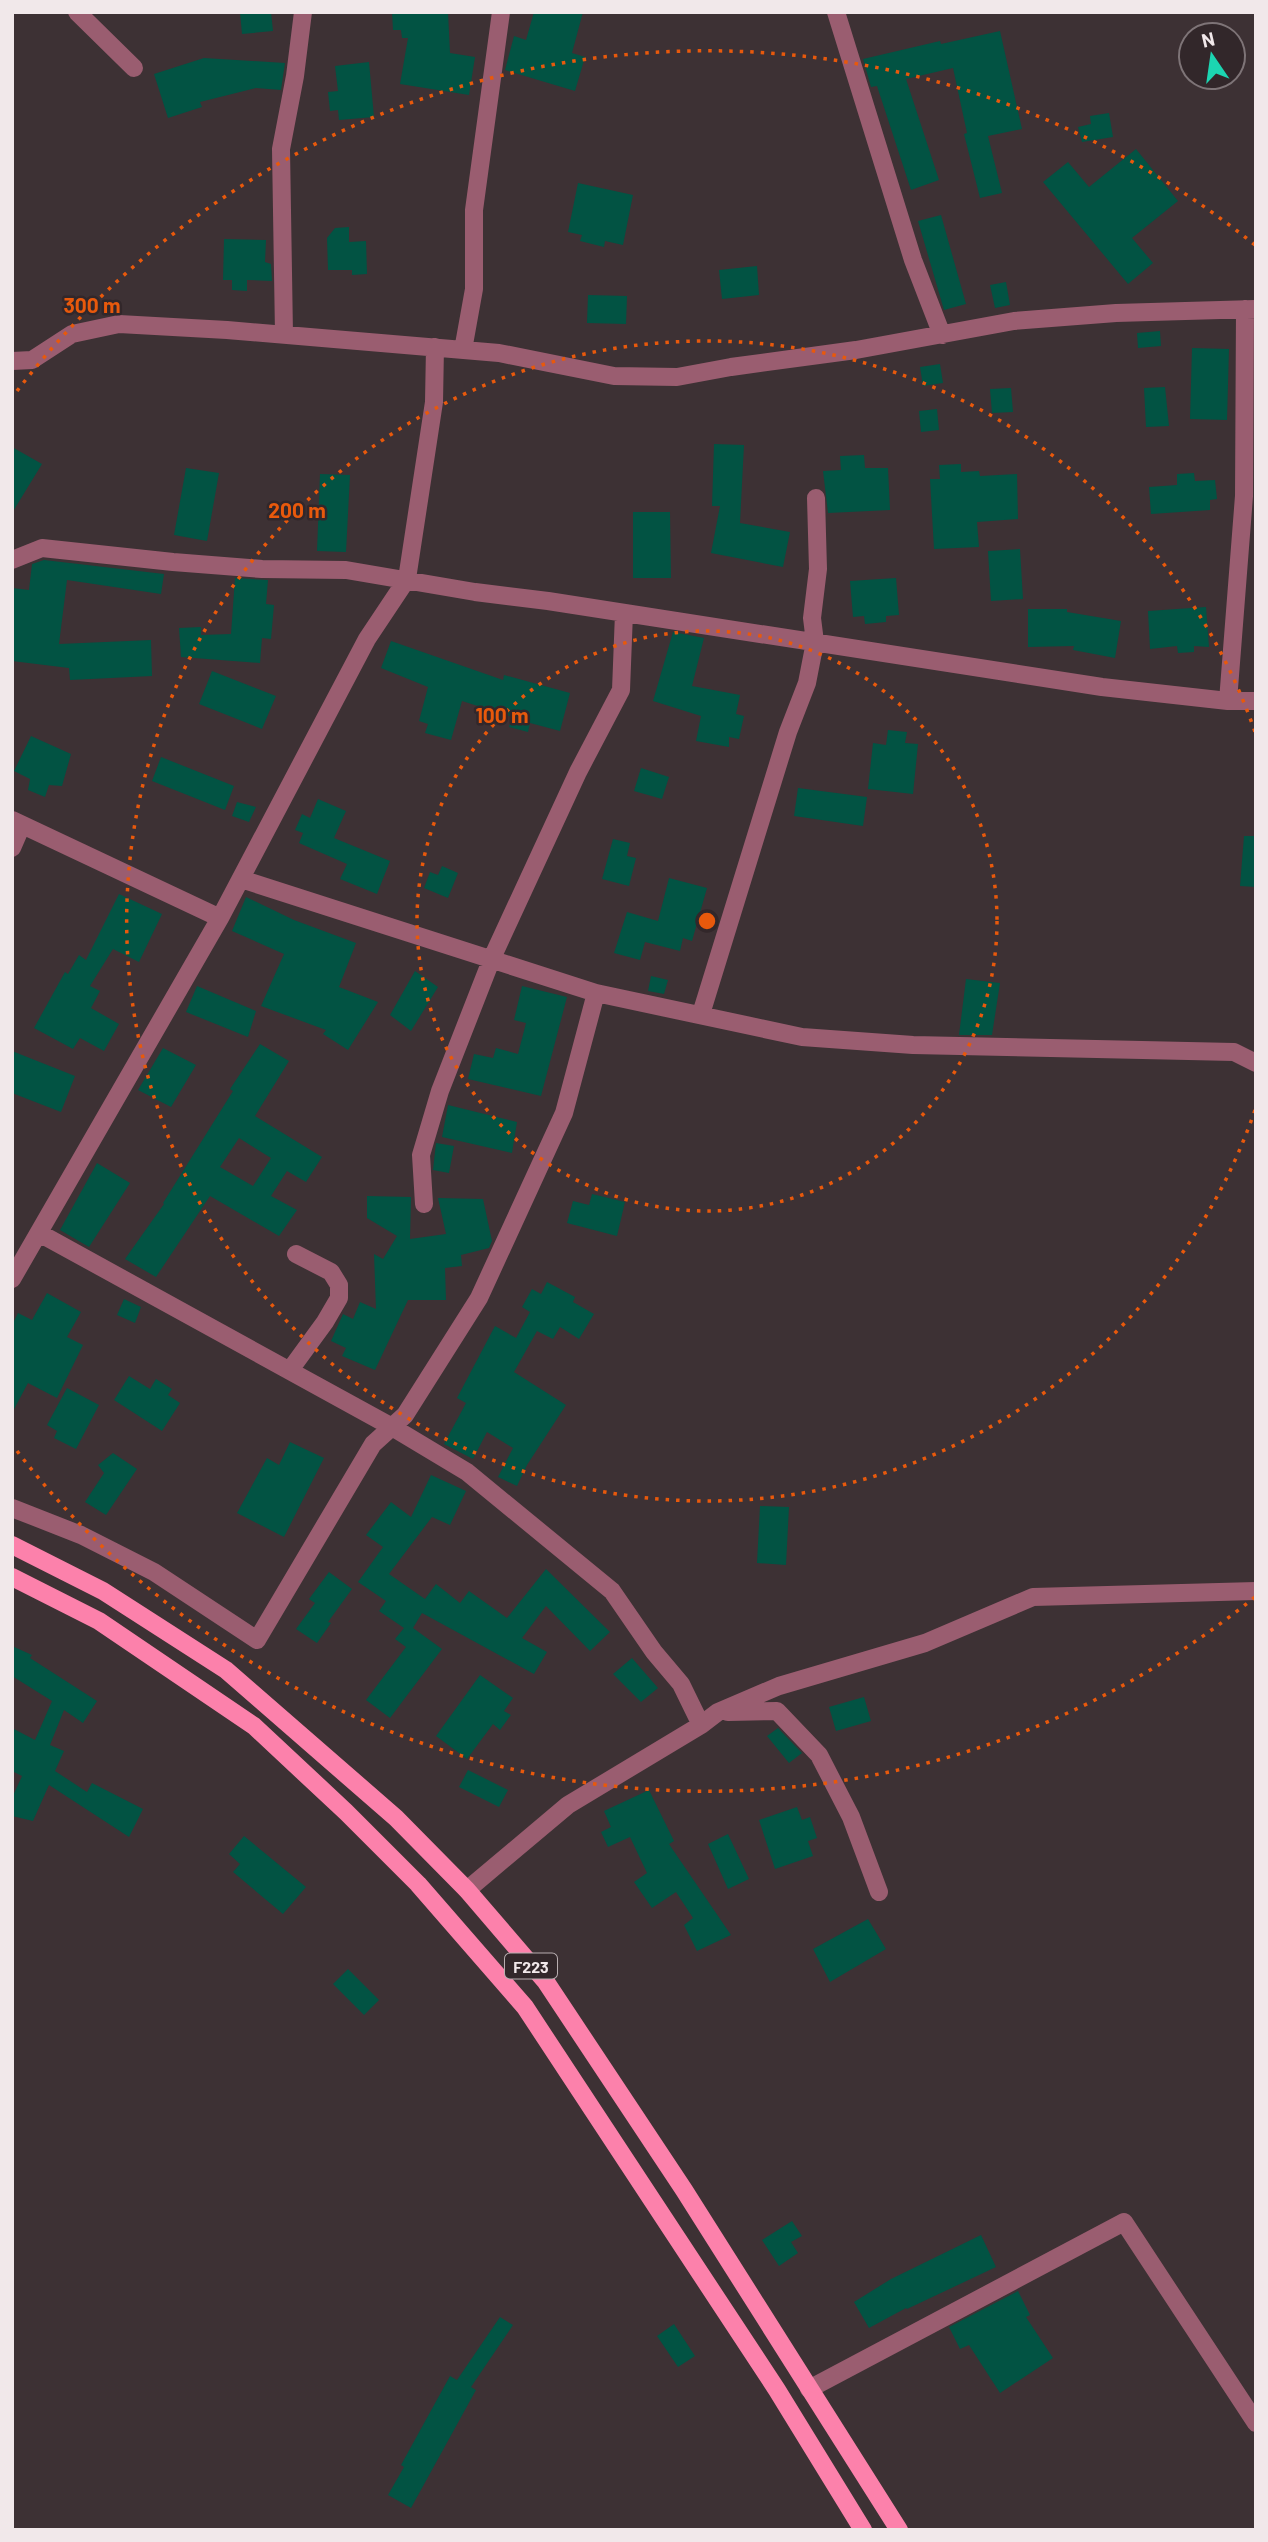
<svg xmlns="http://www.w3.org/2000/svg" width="1268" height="2542" viewBox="0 0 1268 2542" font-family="Barlow,sans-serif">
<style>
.building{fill:#025343;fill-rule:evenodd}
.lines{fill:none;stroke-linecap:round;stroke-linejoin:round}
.minor{stroke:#9a5d70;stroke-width:18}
.major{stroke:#fc81ab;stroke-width:18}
.ring{fill:none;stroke:#e8590c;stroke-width:3.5;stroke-dasharray:3.5 7}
.labels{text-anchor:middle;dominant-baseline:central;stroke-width:5;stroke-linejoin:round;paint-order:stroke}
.shield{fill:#32272a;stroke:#b8aeb0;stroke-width:2}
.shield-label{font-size:16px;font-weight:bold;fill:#f1e8ea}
.centre{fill:#e8590c;stroke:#32272a;stroke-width:3.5}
.ring-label{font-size:21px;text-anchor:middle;font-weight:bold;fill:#e8590c;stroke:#32272a;stroke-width:5;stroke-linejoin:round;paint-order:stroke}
</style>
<rect width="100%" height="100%" fill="#3d3134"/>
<!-- building -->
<path class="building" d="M240 12H271L273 31 242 34Z
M392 12H448L450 53 475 57 469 95 400 84 408 38H402L401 30H393Z
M534 12H583L572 53 585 57 575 91 505 70 514 36 526 40Z
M1000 31 1022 129 988 136 1002 193 980 198 964 134 967 133 953 68 906 79 939 180 911 190 877 86 871 87 863 59 940 41 941 44Z
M204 58 285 63 281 90 256 88 200 102 202 107 168 118 154 74Z
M369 62 374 117 339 120 338 110 330 111 328 92 338 91 335 66Z
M1109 113 1113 137 1082 142 1078 127 1091 124 1090 116Z
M1136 149 1178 201 1132 238 1153 263 1128 284 1043 182 1068 162 1089 187Z
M578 183 633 195 623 245 605 241 604 247 580 241 582 235 568 232Z
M941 215 966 304 944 310 918 221Z
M349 227V242L366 241 367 274 352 275V270H328L327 238 335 228Z
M224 239 266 240 265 262 271 264 272 281 247 280V291L232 290V280H223Z
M757 266 759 295 722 299 719 270Z
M1006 282 1010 305 995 308 990 285Z
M588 295 627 296 626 324 587 323Z
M1160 331 1161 346 1138 348 1137 333Z
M1192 348 1229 349 1227 420 1190 419Z
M940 364 943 383 923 386 920 367Z
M1165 387 1169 426 1146 427 1144 388Z
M1011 388 1013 412 992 413 990 389Z
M937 409 939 430 921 432 919 411Z
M714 444 744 445 740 523 790 532 783 567 711 553 720 506H712Z
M12 447 42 464 12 513Z
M864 455 865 468H888L890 510 828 513 823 471 841 470 840 456Z
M961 464V472L979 471 980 476 1017 474 1018 519 977 522 979 547 934 549 930 479H940L939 465Z
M186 468 219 473 207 541 174 535Z
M1194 473 1195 481 1215 480 1217 499 1210 500V510L1151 514 1149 487 1177 485V474Z
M320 474 350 475 346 552 317 551Z
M633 512H670L671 578H633Z
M1020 549 1023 599 991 601 988 551Z
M44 560 164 574 161 594 67 580 59 644 151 640 152 676 70 680 69 668 12 661V588L29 590 32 564Z
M235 578 268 580 266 604 274 605 271 639 262 638 260 663 181 657 179 628 201 627V635L231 634Z
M896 578 899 615 886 616V622L865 624 864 616 853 617 850 581Z
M1206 607 1209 647 1194 646V652L1178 653 1177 646 1150 649 1148 611Z
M1028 609H1067V612L1121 621 1115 658 1073 650 1074 646 1028 647Z
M673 632 704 638 692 686 740 695 736 714 744 716 739 739 729 737V747L696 741 701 716 653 701Z
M391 641 503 680 504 675 570 693 560 731 530 723 528 732 509 727 512 717 462 701 451 740 425 733 428 724 419 721 428 687 381 668Z
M212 671 276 696 262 729 199 704Z
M888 730 907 732 905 743 918 744 913 794 868 789 873 743 886 745Z
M31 736 71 754 62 786 49 785 45 797 28 790 30 779 14 771Z
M161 757 234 786 225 810 152 781Z
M641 768 669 777 662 799 634 791Z
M798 788 867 797 863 826 794 816Z
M318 799 346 811 334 838 390 861 377 894 340 879 347 864 299 843 303 833 295 830 302 814 310 818Z
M237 802 256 807 249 822 232 816Z
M1244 836H1256V887L1240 886Z
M613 839 630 843 627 856 636 858 629 886 602 879Z
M442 866 458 873 448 898 424 888 430 872 438 875Z
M669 878 707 888 692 941 683 938 680 951 645 942 640 960 614 953 627 912 658 921Z
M119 894 162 914 139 962 113 949 90 986 100 991 91 1008 119 1024 104 1051 80 1038 73 1049 34 1028 65 972 68 974 79 955 86 960Z
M246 897 294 920 356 943 339 987 378 1002 348 1050 323 1034 326 1030 261 1006 284 954 232 931Z
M415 971 438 987 411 1031 390 1015Z
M651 976 668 980 664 994 648 991Z
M966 979 1000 983 992 1035H959Z
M197 986 256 1011 248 1037 186 1012Z
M522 986 567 997 541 1096 468 1079 474 1054 493 1058 496 1048 518 1054 526 1023 514 1020Z
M260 1044 289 1061 255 1116 322 1157 306 1182 287 1171 271 1196 297 1210 279 1236 210 1196 156 1277 125 1259 164 1204 163 1203 233 1091 230 1089ZM239 1138 271 1158 253 1186 220 1167Z
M163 1048 196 1065 171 1107 138 1090Z
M12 1051 75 1076 61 1112 12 1093Z
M448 1105 517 1122 512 1153 442 1137Z
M436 1143 454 1146 449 1173 433 1170Z
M97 1163 130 1183 89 1247 60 1230Z
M592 1194 625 1202 617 1236 567 1223 573 1201 589 1205Z
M367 1196 411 1197 410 1239 446 1234 438 1198 483 1199 492 1241 489 1248 461 1255 462 1266 445 1268 446 1300H408L375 1370 342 1356 346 1348 331 1341 343 1314 353 1319 360 1302 376 1309 374 1254 383 1259 397 1236 367 1218Z
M547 1282 575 1297 573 1302 594 1314 579 1339 560 1327 553 1339 537 1331 514 1372 566 1405 527 1465 517 1486 498 1477 513 1448 487 1432 473 1459 444 1444 466 1403 457 1398 495 1326 516 1338 530 1312 522 1307 532 1289 541 1294Z
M47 1293 81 1312 67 1337 83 1345 57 1398 28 1383 12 1413V1325L18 1313 32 1320Z
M124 1299 141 1307 135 1323 117 1315Z
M129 1376 150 1389 156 1379 172 1389 168 1395 180 1403 162 1431 114 1400Z
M67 1388 99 1405 76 1449 54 1438 57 1431 47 1425Z
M290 1442 324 1458 284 1537 237 1513 267 1458 279 1465Z
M113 1453 137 1469 106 1515 85 1502 104 1473 98 1465Z
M431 1475 466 1491 450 1525 432 1517 389 1574 425 1599 436 1584 460 1603 469 1591 507 1618 546 1569 610 1632 590 1651 546 1606 522 1638 547 1652 534 1674 422 1613 413 1628 442 1649 390 1718 366 1700 406 1647 395 1639 404 1628 379 1611 386 1601 358 1582 383 1547 366 1535 391 1502 411 1517Z
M760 1506 789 1507 786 1565 757 1563Z
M329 1572 352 1589 328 1622 331 1623 317 1643 296 1629 315 1603 309 1599Z
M12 1646 32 1655 30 1658 97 1701 83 1723 64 1710 50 1745 64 1751 55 1771 87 1792 92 1783 143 1809 129 1837 49 1785 33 1821 12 1816V1798L22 1776 12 1771V1728L35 1740 52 1701 12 1676Z
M632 1658 658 1688 641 1702 613 1674Z
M480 1675 513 1698 504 1711 511 1715 500 1730 493 1724 467 1759 436 1736Z
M864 1697 871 1721 836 1731 829 1707Z
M778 1728 802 1753 789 1763 767 1736Z
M468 1770 508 1790 499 1807 459 1787Z
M649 1790 674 1841 669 1844 731 1935 697 1951 684 1925 693 1918 676 1892 652 1908 634 1882 647 1873 630 1837 608 1847 601 1832 611 1827 604 1811Z
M797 1807 802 1820 810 1817 817 1838 808 1841 813 1856 775 1869 759 1820Z
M728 1834 749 1879 728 1889 708 1844Z
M244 1836 306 1887 283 1914 233 1872 240 1864 229 1854Z
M868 1919 886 1949 830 1982 813 1949Z
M348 1969 379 2000 364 2015 333 1984Z
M792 2221 802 2236 791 2242 798 2253 779 2266 762 2240Z
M981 2235 996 2267 907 2309 906 2308 869 2328 854 2302 891 2279Z
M1018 2291 1030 2315 1026 2317 1053 2358 1000 2393 969 2345 960 2349 949 2327Z
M500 2317 513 2325 471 2387 476 2390 411 2508 388 2495 404 2467 401 2465 450 2376 457 2380Z
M674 2324 695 2356 678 2367 657 2336Z"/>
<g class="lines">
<!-- minor -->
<path class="minor" d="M77 12 134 68
M836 12 913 260 942 335
M284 334 281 149 295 76 303 12
M463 350 474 289V210L501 12
M12 361 32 360 72 334 119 324 227 330 499 353 614 376 677 377 731 367 856 350 1014 321 1116 313 1255 309
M12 560 42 548 173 562 262 569 346 570 475 592 548 601 1102 687 1228 701 1244 496 1245 309
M1228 701H1256
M12 820 220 918
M12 848 22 825
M241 879 596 993 802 1037 913 1045 1234 1052 1256 1063
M701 1014 788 732 807 683 815 642 812 618 818 569 816 498
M424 1204 421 1155 440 1091 492 958 578 772 621 690 624 613
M39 1233 392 1427 467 1472 612 1591 654 1652 681 1684 701 1725
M12 1279 220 918 367 639 407 579 434 402 435 347
M290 1370 325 1322 339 1298V1285L331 1272 296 1254
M12 1508 81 1535 154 1572 257 1640 373 1444 405 1415 479 1298 564 1113 596 993
M728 1712 777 1711 819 1755 851 1817 879 1892
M467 1890 568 1805 701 1725 718 1712 779 1686 925 1643 1033 1597 1256 1591
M809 2389 1124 2222 1256 2423"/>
<!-- major -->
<path class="major" d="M12 1545 103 1591 226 1670 396 1818 467 1890 546 1982 684 2190 899 2530
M12 1577 99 1621 254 1726 346 1812 418 1884 525 2007 777 2390 863 2530"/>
</g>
<!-- distance rings -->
<g class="ring">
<circle cx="707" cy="921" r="290"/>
<path d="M1255 1110A580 580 0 1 1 1255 732"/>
<path d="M1255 1597A870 870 0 0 1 17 1451M17 391A870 870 0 0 1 1255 245"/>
</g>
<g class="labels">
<!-- shield labels -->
<rect class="shield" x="505" y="1953.5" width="52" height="25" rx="5"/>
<g class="shield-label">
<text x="531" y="1966">F223</text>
</g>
</g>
<circle cx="707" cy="921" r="10" class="centre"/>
<g class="ring-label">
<text x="92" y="313">300 m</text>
<text x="297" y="518">200 m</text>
<text x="502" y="723">100 m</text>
</g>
<!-- border -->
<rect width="1268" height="2542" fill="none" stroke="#f1e8ea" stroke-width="28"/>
<!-- north arrow -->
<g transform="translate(1212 56) rotate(347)"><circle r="33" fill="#32272a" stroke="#7e7477" stroke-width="2"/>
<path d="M0-5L12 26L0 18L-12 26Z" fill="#1cd5b1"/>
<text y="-10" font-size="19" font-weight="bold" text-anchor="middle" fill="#f1e8ea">N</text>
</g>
</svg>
